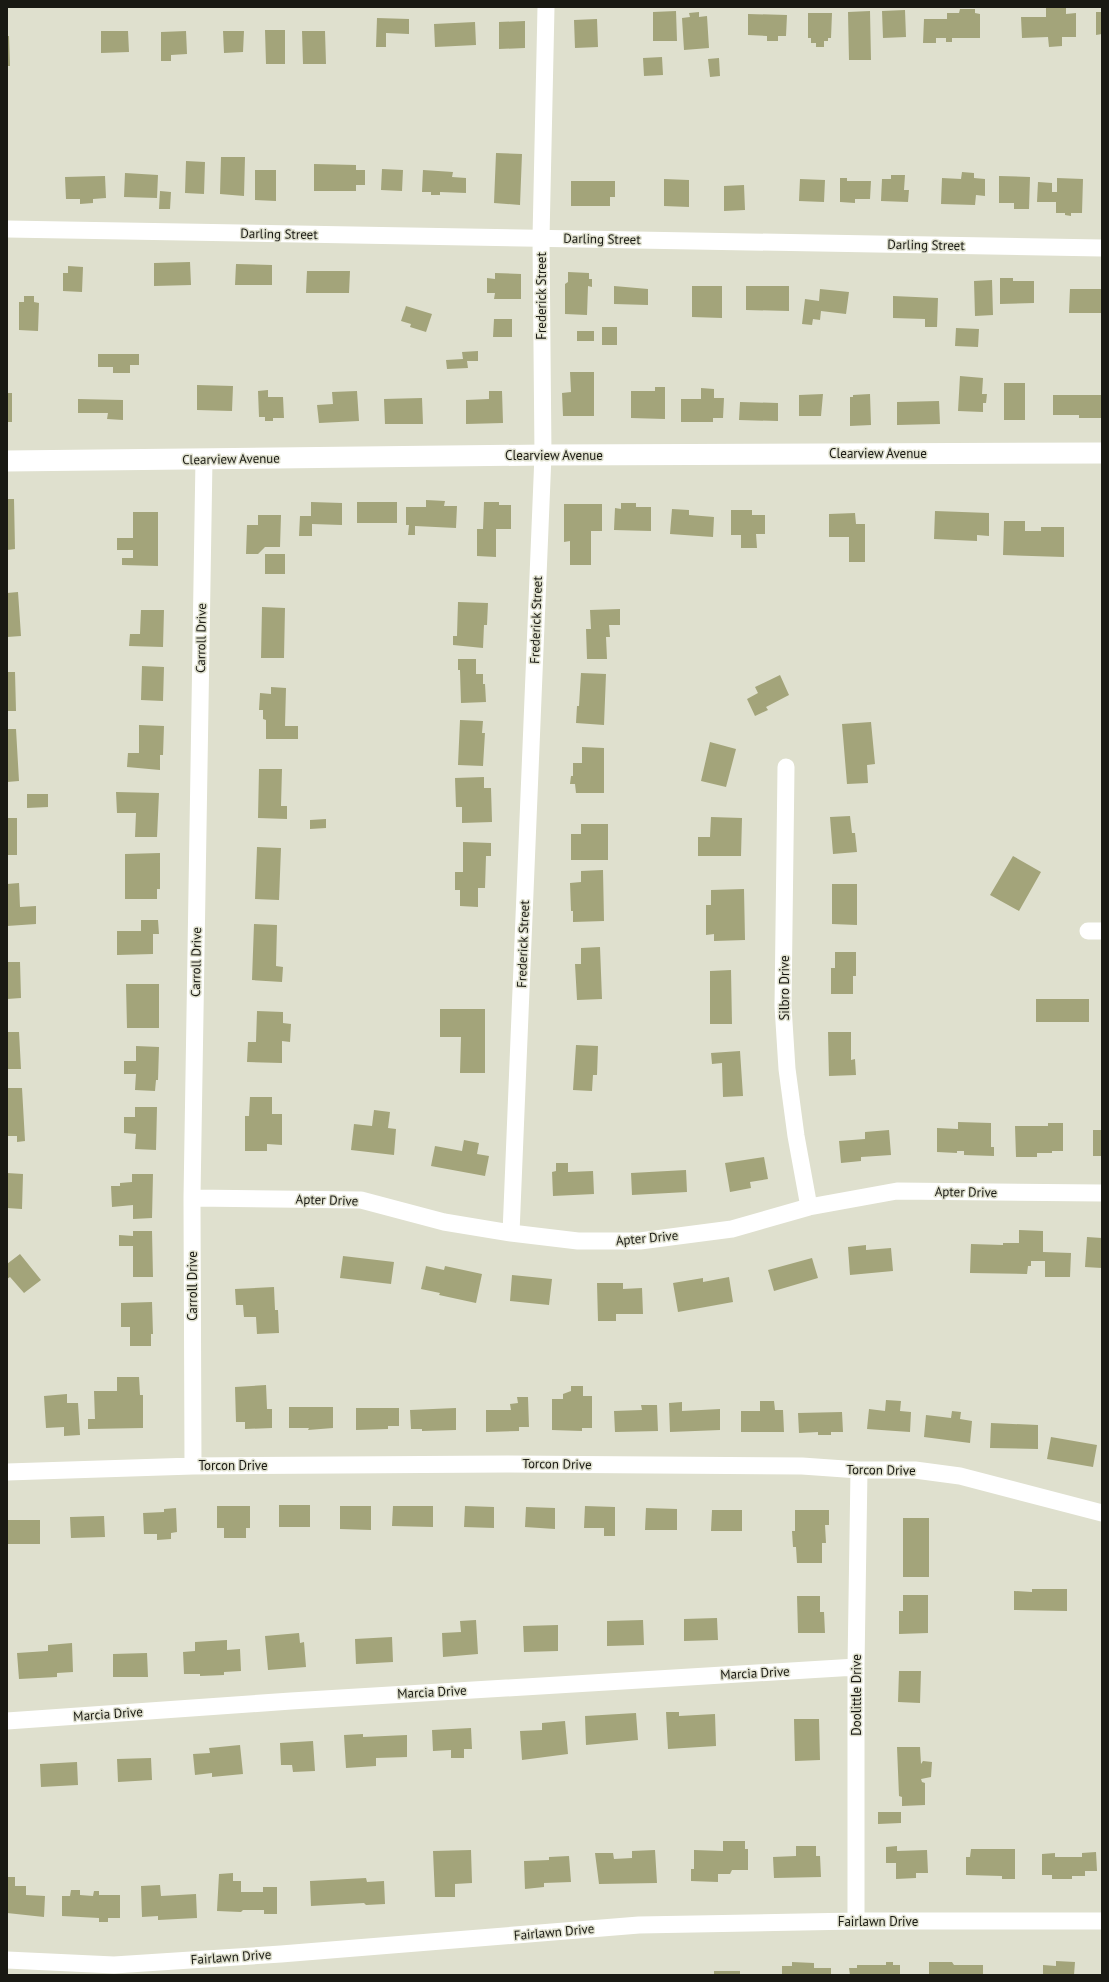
<svg xmlns="http://www.w3.org/2000/svg" width="1109" height="1982" viewBox="0 0 1109 1982" font-family="'PT Sans',sans-serif">
<style>
.building{fill:#a3a47a}
.lines{fill:none;stroke-linecap:round;stroke-linejoin:round}
.minor{stroke:#fff;stroke-width:17}
.tertiary{stroke:#fff;stroke-width:21}
.labels{text-anchor:middle;dominant-baseline:central;stroke-width:3;stroke-linejoin:round;paint-order:stroke}
.street-label{font-size:13px;fill:#191913;stroke:#dfe0ce}
</style>
<rect width="100%" height="100%" fill="#dfe0ce"/>
<!-- building -->
<path class="building" d="M1046 8H1066V14L1076 13V37H1062V46L1049 47 1048 37 1022 38 1021 17H1046Z
M960 9H975V13L980 14V38H952V42H946V38H936V43H923L924 19H947V13H959Z
M905 10 906 37 883 38 882 11Z
M676 11 677 41H653V12Z
M870 11 871 60H849L848 12Z
M699 12V17L707 16 709 48 684 50 682 18 690 17 689 13Z
M1096 12H1102V34L1096 35Z
M808 13H832L831 38H828V41H824V47H816V43H811V38H808Z
M748 14 787 15 786 36H778V41H767V36L748 35Z
M377 18 409 19V34L386 33V47H376Z
M597 19 598 47 575 48 574 20Z
M525 21V48L499 49V22Z
M475 22 476 45 435 47 434 24Z
M265 30H285V64H266Z
M101 31H128L129 52 101 53Z
M186 31 187 54 171 55V61H161V32Z
M223 31H244L243 52 224 53Z
M302 31H325L326 64H303Z
M7 36H9L10 66H7Z
M662 57 663 75 644 76 643 58Z
M719 58 720 76 710 77 708 59Z
M496 153 522 154 520 205 494 203Z
M221 157H245L244 196 220 194Z
M186 161 205 162 204 194 185 193Z
M314 164 356 165V170H365V185H356V191H314Z
M382 169 403 170 402 191 381 190Z
M255 170H276V201L255 200Z
M423 170 453 172 452 177 466 178V193L440 192V195H431V192H422Z
M962 172 974 173V178L985 179V196L976 195 975 205 941 204 942 178 961 179Z
M125 173 158 175 157 198 124 197Z
M891 175H905L904 190H909L908 202 881 201 882 179H891Z
M105 176 106 198 93 199V203L80 204V199H66L65 177Z
M999 176 1030 177 1029 209H1014V203H999Z
M840 178H847V181H871L870 199H855V203L840 202Z
M1057 178 1083 179 1082 213H1071V216L1065 215V213H1056V202H1037L1038 182 1052 183V192H1057Z
M664 179 689 180V207L664 206Z
M800 179 825 180 824 202 799 201Z
M571 181H615V197H610V206H571Z
M744 185 745 210 724 211V186Z
M160 191 171 192 170 209H159Z
M190 262 191 285 154 286V263Z
M236 264 272 265V285H235Z
M68 266 83 267 82 292 63 291V273H68Z
M307 271H350L349 293H306Z
M568 272 589 273V279H592V287L588 286 587 315 565 314V284L568 282Z
M495 273 521 274V299H494L495 293H487V278L495 279Z
M1000 278H1013V281H1034V303L1000 304Z
M992 280 993 315 975 316 974 281Z
M614 286 648 289V305L614 304Z
M692 286H722V318L692 317Z
M746 286H789V311L746 310Z
M820 289 849 292 846 314 821 311 820 320 813 319 812 325 802 324 805 299 819 301Z
M1070 289H1102V313H1069Z
M24 296H34V302L39 303 38 331 19 330V302H24Z
M893 296 938 298 937 327H925V319L893 318Z
M406 306 432 314 426 332 410 327 411 324 401 321Z
M494 319H512V337H493Z
M602 327H617V345H602Z
M956 328 979 329 978 347 955 346Z
M577 331H594V341H577Z
M478 351V361H467L468 368 447 369 446 360 463 359 462 352Z
M98 354H139V365H130V373H113V367H98Z
M570 372H594V416H563L562 393 571 392Z
M960 376 983 378 982 394H987L986 403H983V412L958 411Z
M1004 383H1025V420H1004Z
M197 385 233 386 232 411 197 410Z
M655 387H665V419L631 418V391H655Z
M701 388 714 389V398H724L723 418H713V422H681V399H701Z
M268 390V397H283L284 418H273V421H265V417H259L258 391Z
M357 391 359 421 319 423 317 405 333 404 332 392Z
M489 391H502L503 423 466 424V400L489 399Z
M7 393H12V422H7Z
M823 394 821 416H799V395Z
M870 394 871 425 850 426V397H853V395Z
M1053 395H1102V418H1079V415H1053Z
M422 398 423 424H385L384 399Z
M78 399 123 400V420L107 419 108 413H78Z
M939 401 940 424 897 425V402Z
M740 402 778 403V421L739 420Z
M7 499H14L15 549 7 550Z
M426 500 445 501 444 506H457L456 528 415 526V535H408L409 525H406V507H426Z
M311 502 342 503V525L312 524V536H299L300 516H311Z
M357 502H397V523H357Z
M484 502H499V505H511V529H496V557L477 556V529H483Z
M621 503H636V507H651V531L614 530 615 508 621 509Z
M564 504H602V531H591V565H570V541L564 542Z
M672 509 689 510V515L714 517 713 537 670 534Z
M731 510H752V515H765V534H756L757 548H741V535H731Z
M935 511 989 513V536L977 535V541L934 539Z
M133 512H158V566L122 565V558H133V550H117V538H133Z
M855 513 856 524H865V562H849V537H829V514Z
M258 515H281L280 547H265L258 554H246L247 525H258Z
M1004 521H1025V531H1041V527H1064V557L1003 555Z
M265 554H285V574H265Z
M18 592 21 636 7 637V593Z
M458 602 488 603 487 625H484L483 648 453 645V636H457Z
M262 607 285 608 284 658H261Z
M620 609V625H609L610 637H606L607 659H587L586 629H591L590 610Z
M141 610H164L163 647 129 646 130 634H140Z
M458 659H476V674H483V684H485L486 702 461 703 460 670H458Z
M142 666 164 667 163 701 141 700Z
M7 672H15L16 711H7Z
M581 673 606 674 604 725 576 723 577 706H579Z
M780 675 789 695 766 707 768 710 755 716 747 699 758 693 755 687Z
M271 687 286 688 285 726H298V739H266V720L263 719V710H259L260 693 271 694Z
M460 720 483 721 482 733H485L483 766 458 765Z
M871 722 875 764 867 765 868 783 847 784 842 724Z
M139 725 164 726 163 755H160V770L127 767 128 753H139Z
M7 729H16L19 781 7 782Z
M710 742 736 749 726 787 701 781Z
M582 747 604 748V793H576L575 784H570L571 776H573V763H582Z
M259 769H282L281 806H287V819L258 818Z
M484 777V788H491L492 822 462 823V807H456L455 778Z
M116 792 159 793 157 837H135L136 813H117Z
M27 794H48V807L27 808Z
M850 816 852 833H855L857 852 833 854 830 817Z
M711 817 742 818 741 856H698V837H710Z
M7 818H17V855H7Z
M326 819V828L310 829V820Z
M581 824H608V860H571V834H581Z
M463 842 491 843V856H486L485 888H478V907L460 906V890H455V872H463Z
M257 847 281 848 279 900 255 899Z
M160 853V889H157V899H125V854Z
M1013 856 1041 872 1019 911 990 895Z
M603 870 604 921 573 922V911H571L570 883 581 882V871Z
M19 883 20 907 36 906V924L7 926V884Z
M832 884H857V925L832 924Z
M744 889 745 940 714 941V934L706 935V905H711V890Z
M141 920H158L159 934H153V954L117 955V931H141Z
M254 924 277 925 276 966 283 967 282 982 252 980Z
M600 947 602 999 577 1000 575 964H581V948Z
M835 952H856V976H853V994H831V968H835Z
M7 962H20L21 998 7 999Z
M731 970 732 1024H710V971Z
M126 984H159V1028H127Z
M1036 999H1089V1022H1036Z
M440 1009H485V1073H460L461 1037H440Z
M257 1011 283 1012V1023L291 1024 290 1042 282 1041V1063L247 1062 248 1042H256Z
M7 1032H19L21 1069H7Z
M828 1032H851V1060L855 1059 856 1075 829 1076Z
M576 1045 598 1046 597 1075H593L592 1091 573 1090Z
M136 1046 159 1047 158 1080H156L155 1091 135 1090 136 1074H124V1061H136Z
M740 1051 743 1096 723 1097 722 1063 712 1064 711 1053Z
M7 1088H22L25 1141 17 1142V1136H7Z
M250 1097H272V1114H282V1145L267 1144V1151H245V1116H249Z
M135 1107H157L156 1150 135 1149 136 1134 124 1133V1117H135Z
M374 1110 390 1112 388 1128 396 1129 394 1155 351 1150 354 1124 372 1126Z
M958 1122 991 1123V1147H994V1156L964 1155V1151H957V1153L937 1152V1128L958 1129Z
M1048 1123H1063V1151H1052V1153H1037V1157H1016L1015 1126H1048Z
M889 1130 891 1155 861 1157V1161L841 1163 839 1141 865 1139V1132Z
M1093 1130H1102V1156H1093Z
M464 1140 479 1143 477 1154 489 1156 485 1176 431 1166 435 1146 462 1151Z
M764 1157 768 1179 750 1182 751 1188 730 1192 725 1163Z
M556 1163H568V1172L593 1171 594 1194 553 1196 552 1172 556 1171Z
M686 1170 687 1192 632 1195 631 1173Z
M7 1173 23 1174 22 1209 7 1208Z
M132 1174H153L152 1218 133 1219V1205L112 1207 111 1186H120V1183L132 1182Z
M1019 1230 1043 1231V1252L1071 1253 1070 1277H1045V1261H1031V1266H1028L1027 1274 970 1273 971 1244 1003 1245V1243H1019Z
M133 1231H152L153 1277H133V1246H119V1235L133 1236Z
M1087 1237 1102 1238V1268L1085 1267Z
M866 1245V1250L891 1248 893 1271 850 1275 848 1247Z
M20 1254 41 1280 24 1293 10 1277 7 1279V1264Z
M343 1256 394 1262 391 1284 340 1278Z
M812 1258 818 1278 774 1291 768 1270Z
M426 1266 444 1270 445 1266 482 1274 476 1303 439 1295 440 1293 421 1289Z
M512 1275 552 1279 549 1305 510 1301Z
M729 1277 733 1302 678 1312 673 1283 703 1278V1282Z
M597 1283H623V1289L642 1288 643 1314H616V1321H598Z
M274 1287 275 1310H278L279 1333 257 1334 256 1317H244L243 1305H236L235 1289Z
M152 1302 153 1334H151V1346H130V1327H121V1303Z
M117 1377H139L140 1395H143V1428L88 1429V1419H95L94 1391H117Z
M266 1385 267 1409H272V1428L245 1429V1422H236L235 1387Z
M571 1386H583V1396H592V1428H582V1431L552 1430V1399H563V1394L571 1391Z
M67 1394V1403H78L80 1435 64 1436V1427L46 1428 44 1396Z
M517 1397H528L529 1427H519V1431L486 1432V1410H511L510 1404 518 1403Z
M886 1400 901 1401 900 1411 911 1412 910 1432 867 1429 869 1409 885 1411Z
M760 1401H774L775 1410H783L784 1432H741V1411H760Z
M682 1402V1411L720 1409V1430L670 1432 669 1403Z
M641 1405H657L658 1431 615 1432 614 1411 642 1410Z
M289 1407H333V1428L308 1430 309 1428H289Z
M356 1408H399V1426H388V1429L356 1430Z
M456 1408V1430L422 1431V1429H411L410 1410Z
M952 1411 961 1412 960 1419 972 1421 970 1443 924 1437 926 1415 951 1418Z
M842 1412 843 1432H831V1435H818V1432L799 1433 798 1413Z
M991 1423 1038 1425V1449L990 1448Z
M1051 1437 1097 1445 1093 1467 1047 1459Z
M279 1505H310V1527H279Z
M217 1506H250V1528H246V1538H224V1528H217Z
M340 1506H371V1530L340 1529Z
M393 1506H433V1527L392 1526Z
M465 1506 494 1507V1528L464 1527Z
M585 1506 615 1507V1536H604V1528H584Z
M526 1507 555 1508V1529L525 1527Z
M176 1508 177 1532 171 1533V1539L157 1540V1534H144L143 1513 164 1512V1509Z
M646 1508 677 1509V1530H645Z
M712 1510H742V1531H711Z
M795 1510H829V1525H825L826 1543H822V1563H797L796 1547H793L792 1531H795Z
M104 1516 105 1537 71 1538 70 1517Z
M903 1518H929V1577H903Z
M7 1520H40V1544H7Z
M1032 1589H1067V1611L1014 1610V1591L1032 1592Z
M903 1595H928V1633L899 1634V1611H903Z
M797 1596H820V1612H824L825 1633H798Z
M717 1618 718 1640 684 1641V1619Z
M476 1620 478 1654 443 1657 442 1633 461 1632 460 1621Z
M643 1620 644 1645 607 1646V1621Z
M558 1625V1651L524 1652 523 1626Z
M299 1633 300 1643 304 1642 306 1667 268 1670 265 1636Z
M392 1637 393 1662 356 1664 355 1639Z
M227 1640V1650L240 1649 241 1671 224 1672V1675L200 1676V1674H184L183 1652 195 1651V1642Z
M72 1643 73 1672 57 1673V1677L19 1679 17 1653 48 1651V1645Z
M147 1653 148 1677H113V1654Z
M899 1671H921L920 1703 898 1702Z
M666 1712H679V1716L715 1714 716 1746 668 1749Z
M636 1713 638 1740 586 1745 585 1716Z
M794 1719H819L820 1760 795 1761Z
M565 1721 568 1754 522 1760 520 1731 542 1730V1723Z
M471 1728 472 1749H464V1758H451V1750L433 1751 432 1730Z
M363 1734V1737L407 1735V1757L376 1758V1766L346 1768 344 1735Z
M313 1741 315 1771 293 1772 292 1765H281L280 1743Z
M240 1745 243 1774 212 1777V1773L195 1775 193 1754 210 1753 209 1748Z
M897 1747H920L921 1764 923 1761 932 1762 931 1777 921 1779 922 1782 925 1783V1805L902 1806V1797L899 1796Z
M151 1758 152 1780 118 1782 117 1759Z
M77 1762 78 1785 41 1787 40 1764Z
M878 1812H901V1823L878 1824Z
M723 1841H745V1849H748V1870H732L730 1874H718V1882L691 1881V1869H694V1850L723 1851Z
M796 1846H816V1856H820L821 1877 774 1878 773 1857 796 1856Z
M897 1846V1851L927 1850 928 1873H916V1878L896 1879V1863H886V1847Z
M971 1849H1015V1879H1002V1876L966 1875V1857H970Z
M471 1850 472 1883 455 1884V1897H435L433 1851Z
M655 1850 657 1883 599 1884 595 1853H613L614 1859 632 1858V1851Z
M1096 1852 1097 1871H1085V1876H1072V1879H1052V1875H1042V1854L1055 1853V1857H1082V1853Z
M569 1856 571 1882 544 1883V1887L525 1889 524 1861 549 1860V1857Z
M233 1873V1881H241V1892H263V1887H277V1914H264V1910H243L241 1912 217 1911 219 1874Z
M7 1877H15V1886H26V1895L45 1896 44 1917 7 1913Z
M366 1878 367 1882 384 1881 385 1904 366 1905 364 1903 311 1906 310 1881Z
M160 1885 161 1896 196 1894 197 1918 158 1920V1916L142 1917 141 1886Z
M71 1890H80V1895L93 1896 94 1891H99V1895H120V1918H108V1922H99V1918L62 1916V1896H70Z
M1056 1961 1075 1962 1074 1975H1043V1965L1056 1966Z
M792 1962 814 1963V1968H831V1975H782V1966H792Z
M886 1962H893V1965H900V1975H850L849 1968H857V1965H886Z
M929 1962H952L954 1965H983V1975H929Z
M714 1971H740V1975H714Z"/>
<g class="lines">
<!-- minor -->
<path class="minor" d="M7 229 1102 248
M786 767 783 1006 787 1069 796 1136 809 1207
M1088 931H1102
M192 1198 361 1200 444 1222 511 1233 578 1241H640L732 1229 809 1207 897 1191 1102 1193
M511 1233 543 455 541 238 546 7
M193 1466 192 1198 204 459
M7 1472 193 1466 507 1464 802 1466 859 1470H915L960 1476 1102 1513
M7 1721 291 1701 856 1667
M856 1921V1667L859 1470
M7 1960 114 1965 281 1954 639 1925 856 1921H1102"/>
<!-- tertiary -->
<path class="tertiary" d="M7 461 543 455 1102 453"/>
</g>
<g class="labels">
<!-- street labels -->
<g class="street-label">
<text transform="translate(279 234) rotate(1)">Darling Street</text>
<text transform="translate(602 239) rotate(1)">Darling Street</text>
<text transform="translate(926 245) rotate(1)">Darling Street</text>
<text transform="translate(541 296) rotate(-90)">Frederick Street</text>
<text x="878" y="453">Clearview Avenue</text>
<text x="554" y="455">Clearview Avenue</text>
<text transform="translate(231 459) rotate(-1)">Clearview Avenue</text>
<text transform="translate(536 620) rotate(-88)">Frederick Street</text>
<text transform="translate(201 638) rotate(-89)">Carroll Drive</text>
<text transform="translate(523 944) rotate(-88)">Frederick Street</text>
<text transform="translate(196 962) rotate(-89)">Carroll Drive</text>
<text transform="translate(784 988) rotate(-90)">Silbro Drive</text>
<text transform="translate(966 1192) rotate(1)">Apter Drive</text>
<text transform="translate(327 1200) rotate(2)">Apter Drive</text>
<text transform="translate(647 1238) rotate(-5)">Apter Drive</text>
<text transform="translate(192 1286) rotate(-90)">Carroll Drive</text>
<text transform="translate(557 1464) rotate(1)">Torcon Drive</text>
<text x="233" y="1465">Torcon Drive</text>
<text transform="translate(881 1470) rotate(1)">Torcon Drive</text>
<text transform="translate(755 1673) rotate(-3)">Marcia Drive</text>
<text transform="translate(432 1692) rotate(-3)">Marcia Drive</text>
<text transform="translate(856 1695) rotate(-90)">Doolittle Drive</text>
<text transform="translate(108 1714) rotate(-4)">Marcia Drive</text>
<text x="878" y="1921">Fairlawn Drive</text>
<text transform="translate(554 1932) rotate(-5)">Fairlawn Drive</text>
<text transform="translate(231 1957) rotate(-4)">Fairlawn Drive</text>
</g>
</g>
<!-- border -->
<rect width="1109" height="1982" fill="none" stroke="#191913" stroke-width="16"/>
</svg>
